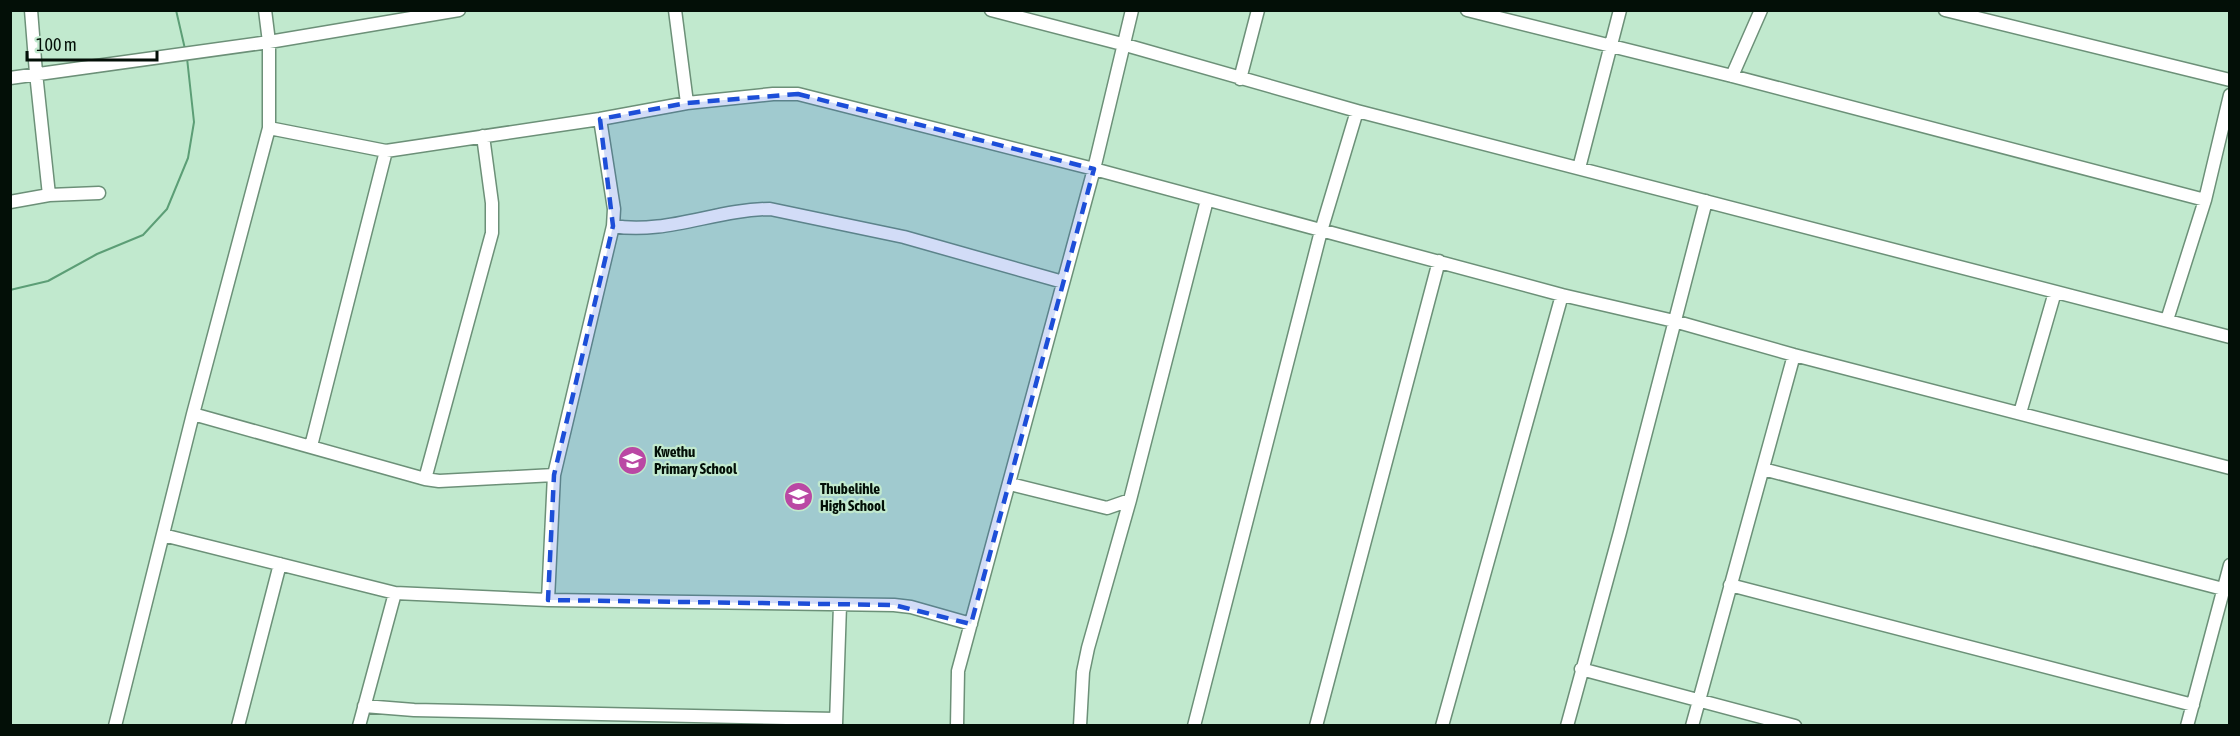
<svg xmlns="http://www.w3.org/2000/svg" width="2240" height="736" viewBox="0 0 2240 736" font-family="'Asap Condensed',sans-serif">
<style>
.lines{fill:none;stroke-linecap:round;stroke-linejoin:round}
.stream{stroke:#5c9e76;stroke-width:2}
.minor-casing{stroke:#6c9078;stroke-width:15}
.minor{stroke:#fff;stroke-width:12}
.marked{fill:#1d4ed8;fill-opacity:0.2;stroke:#1d4ed8;stroke-width:4.5;stroke-dasharray:12 8;stroke-linejoin:round}
.labels{text-anchor:middle;dominant-baseline:central;stroke-width:4.5;stroke-linejoin:round;paint-order:stroke}
.poi-label{font-size:15px;font-weight:bold;fill:#030f07;stroke:#c1e9ce;text-anchor:start}
</style>
<rect width="100%" height="100%" fill="#c1e9ce"/>
<g class="lines">
<!-- stream -->
<path class="stream" d="M176 10 185 49
M10 290 48 281 97 254 143 235 167 209 188 158 194 122 187 58"/>
<defs>
<path id="minor" d="M31 10 36 73 49 195
M675 10 687 103
M991 10 1122 44 1357 111 2230 337
M1467 10 1732 76 2205 200
M1945 10 2230 80
M1732 76 1761 10
M10 78 269 42 459 10
M1240 79 1258 10
M269 128 386 151 600 119 687 103 773 94H798L1094 169 1562 295 1674 321 1794 355 2230 468
M1579 168 1620 10
M10 202 49 195 99 193
M613 226C665 235 717 209 770 209L904 237 1063 282
M2167 320 2205 200 2230 95
M2020 413 2055 292
M193 414 425 479 439 481 554 475
M311 446 386 151
M1763 469 2223 589
M425 479 492 233V203L483 136
M1010 484 1107 508 1130 500
M163 535 395 593 548 600 894 605 911 607 971 624
M1730 585 2193 705
M548 600 554 475 613 226 614 209 600 119
M1581 669 1795 726
M364 706 414 710 836 719
M836 724 840 605
M115 726 193 414 269 128V42L265 10
M238 726 280 564
M359 726 395 593
M957 726 958 671 1094 169 1132 10
M1080 726 1083 672 1088 648 1130 500 1207 200
M1194 726 1321 231 1357 111
M1316 726 1439 261
M1442 726 1562 295
M1567 726 1620 532 1706 201
M1692 726 1794 355
M2187 726 2230 565"/>
</defs>
<!-- minor casing -->
<use href="#minor" class="minor-casing"/>
<!-- minor -->
<use href="#minor" class="minor"/>
</g>
<!-- marked area -->
<path class="marked" d="M798 94 1094 169 971 624 894 605 548 600 554 475 613 226 600 119 687 103Z"/>
<!-- icons -->
<defs>
<symbol id="school-disc" viewBox="-11 -11 22 22"><circle r="9.5" fill="#ba48a4" stroke="#c1e9ce"/><path d="M0-5L7-2L0 1L-7-2ZM-4 1L0 2.5L4 1V4Q0 6-4 4Z" fill="#fff"/></symbol>
</defs>
<g fill-rule="evenodd">
<use href="#school-disc" x="616" y="444" width="33" height="33"/>
<use href="#school-disc" x="782" y="480" width="33" height="33"/>
</g>
<g class="labels">
<!-- poi labels -->
<g class="poi-label">
<text x="654" y="451">Kwethu<tspan x="654" dy="17">Primary School</tspan></text>
<text x="820" y="488">Thubelihle<tspan x="820" dy="17">High School</tspan></text>
</g>
</g>
<!-- border -->
<rect width="2240" height="736" fill="none" stroke="#030f07" stroke-width="24"/>
<!-- scale -->
<path d="M27 51v9h130v-9" fill="none" stroke="#030f07" stroke-width="3"/>
<text x="36" y="51" font-size="18" fill="#030f07" stroke="#c1e9ce" stroke-width="4.5" paint-order="stroke">100 m</text>
</svg>
